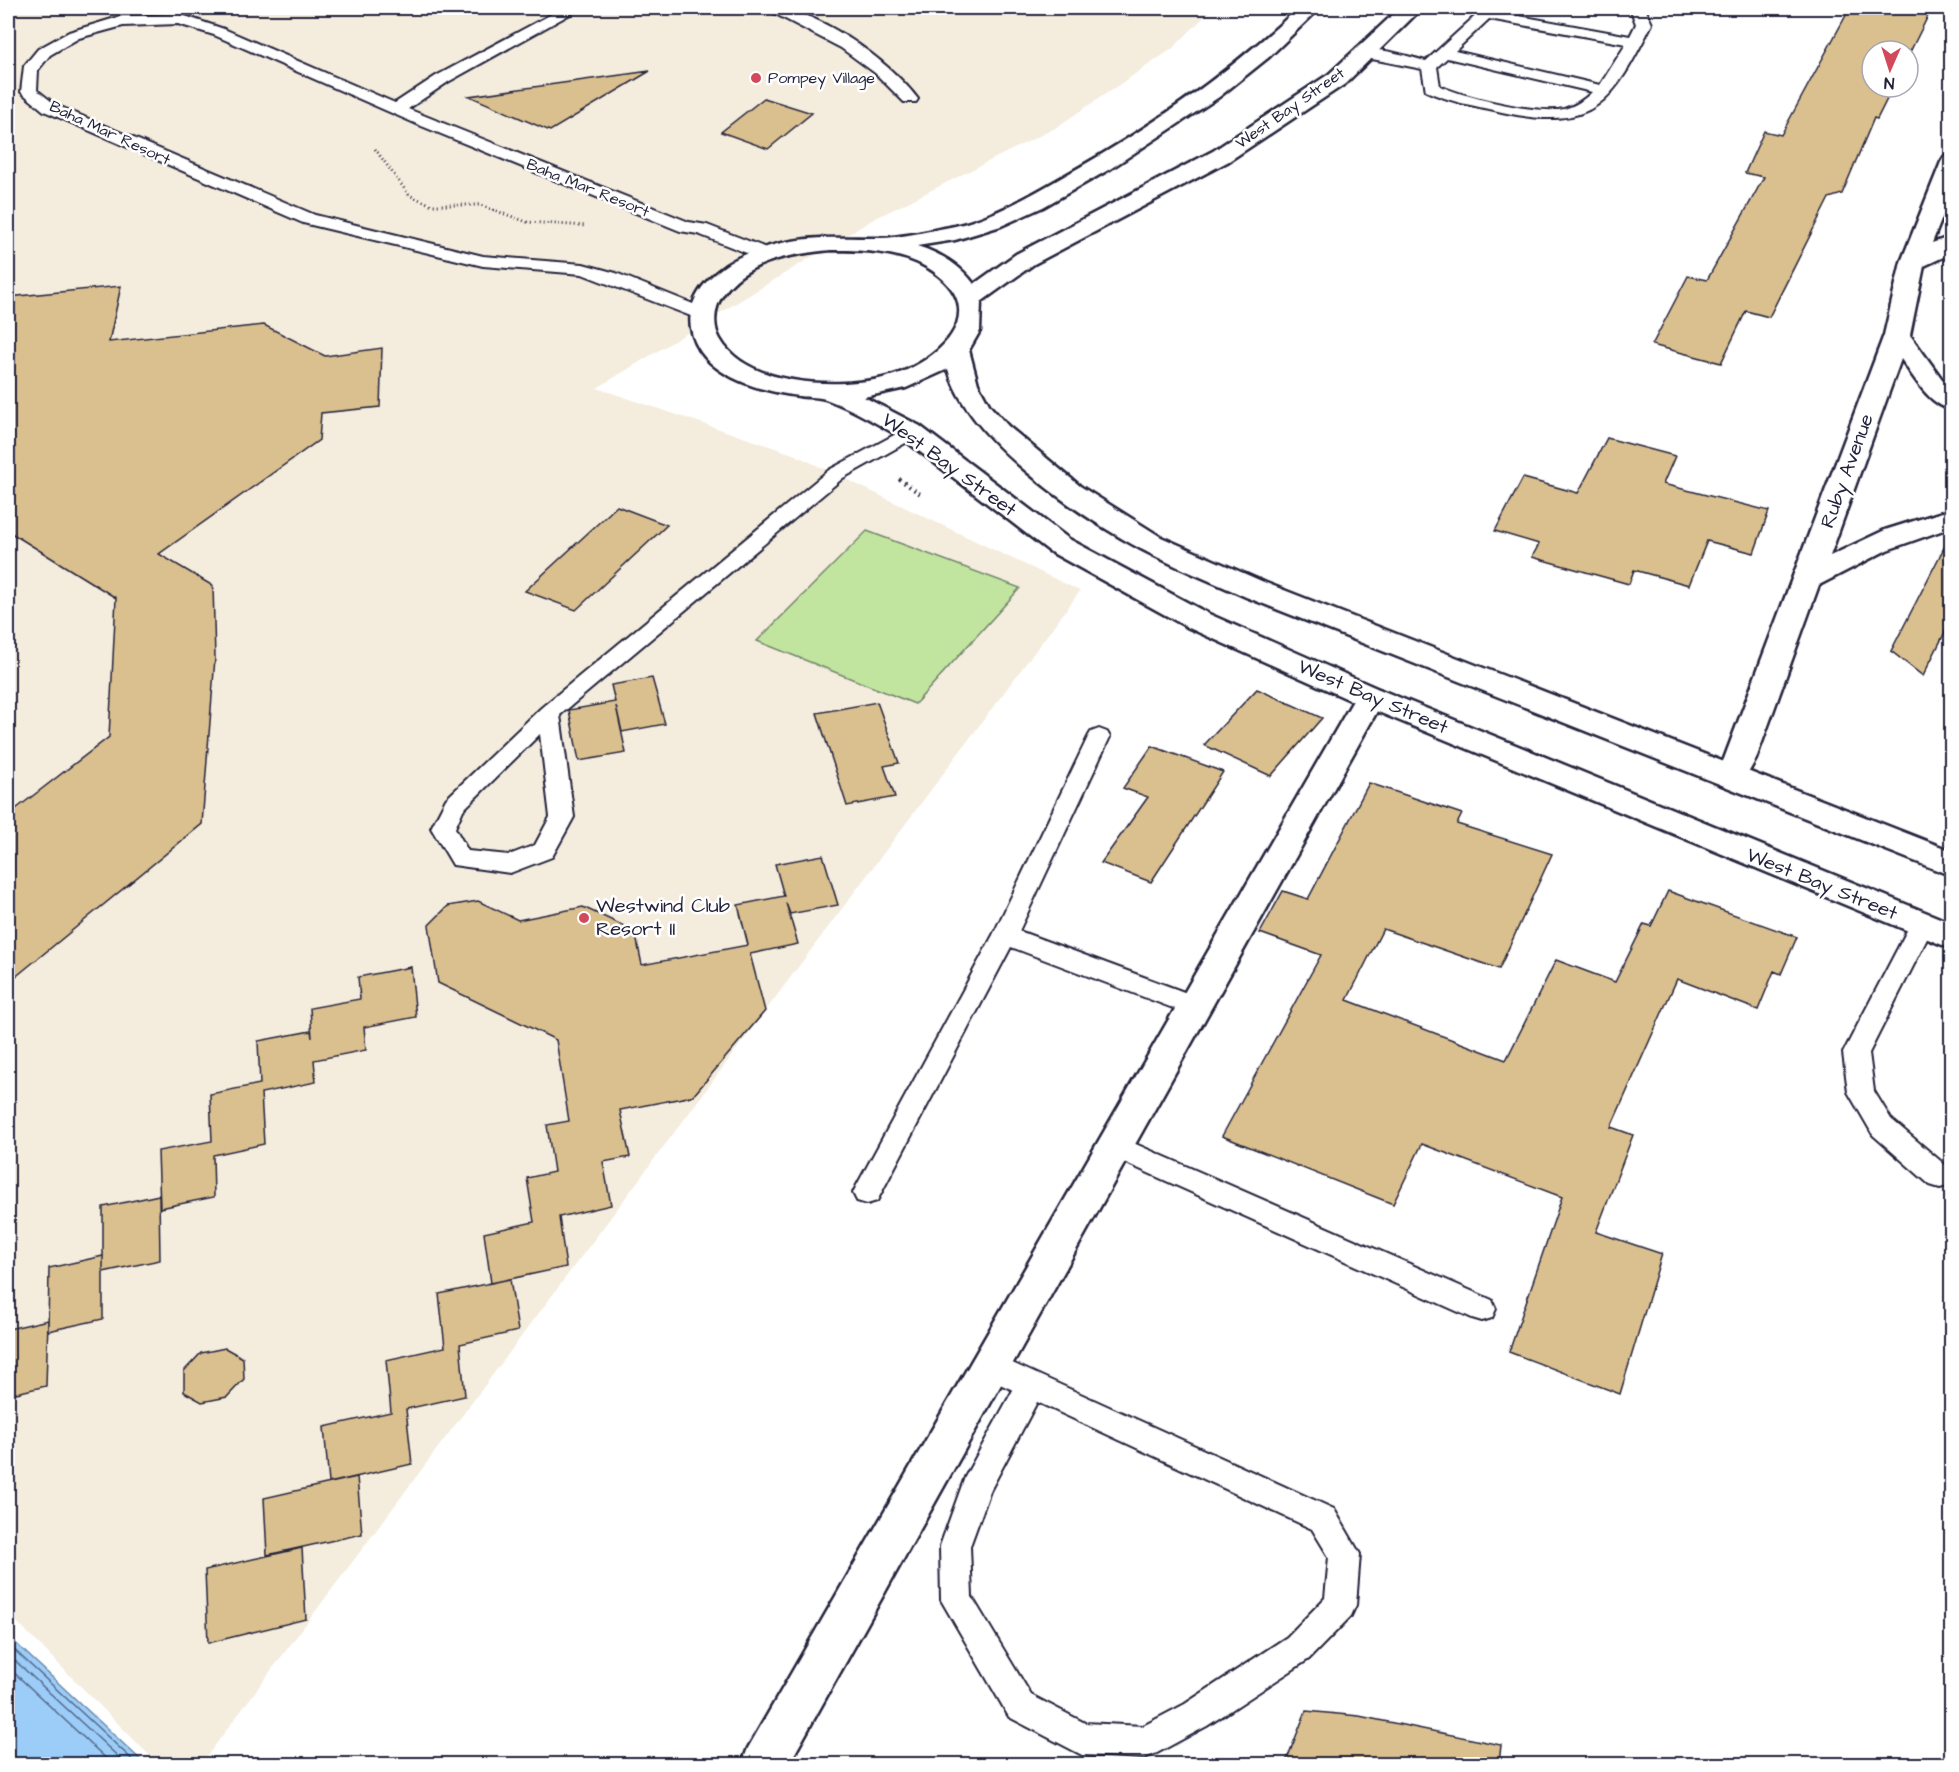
<svg xmlns="http://www.w3.org/2000/svg" width="1959" height="1772" viewBox="0 0 1959 1772" font-family="'Architects Daughter',sans-serif">
<style>
.built{fill:#f4ecdd}
.green{fill:#c1e59f;stroke:#72846d;stroke-width:1.5}
.water{fill:#9ccdf8;stroke:#6b89ac;stroke-width:1.5}
.lines{fill:none;stroke-linecap:round;stroke-linejoin:round}
.shore{stroke:#536687;stroke-width:1.5}
.building{fill:#dabf8f;stroke:#22223b;stroke-width:1.5}
.service-casing{stroke:#22223b;stroke-width:4}
.minor-casing{stroke:#22223b;stroke-width:5}
.secondary-casing{stroke:#22223b;stroke-width:5}
.path-far1{stroke:#22223b;stroke-width:3;stroke-dasharray:1 3;stroke-linecap:butt}
.path{stroke:#22223b;stroke-width:4;stroke-dasharray:1.5 4.5;stroke-linecap:butt}
.service{fill:#fff;fill-rule:evenodd}
.minor{fill:#fff;fill-rule:evenodd}
.secondary{fill:#fff;fill-rule:evenodd}
.poi-dot{fill:#d1495b;stroke:#fff;stroke-width:2}
.labels{text-anchor:middle;dominant-baseline:central;stroke-width:5;stroke-linejoin:round;paint-order:stroke}
.far-poi-label{font-size:16px;fill:#22223b;stroke:#fff;text-anchor:start}
.far-street-label{font-size:16px;fill:#22223b;stroke:#fff}
.street-label{font-size:20px;fill:#22223b;stroke:#fff}
.poi-label{font-size:20px;fill:#22223b;stroke:#fff;text-anchor:start}
</style>
<rect width="100%" height="100%" fill="#fff"/>
<filter id="ink" filterUnits="userSpaceOnUse"><feTurbulence type="fractalNoise" baseFrequency=".0167" numOctaves="2"/><feDisplacementMap in="SourceGraphic" scale="12" xChannelSelector="R" yChannelSelector="G"/><feConvolveMatrix kernelMatrix="1 2 1 2 8 2 1 2 1" color-interpolation-filters="sRGB"/></filter>
<g filter="url(#ink)">
<!-- built -->
<path class="built" d="M8 8H1213L1172 49 1055 128 872 220 597 388 793 454 1080 591 201 1764H158L8 1613Z"/>
<!-- green -->
<path class="green" d="M867 531 1020 588 915 704 757 641Z"/>
<!-- water -->
<path class="water" d="M8 1636 145 1764H8Z"/>
<g class="lines">
<!-- shore -->
<path class="shore" d="M8 1644 137 1764
M8 1654 126 1764
M8 1667 112 1764"/>
</g>
<!-- building -->
<path class="building" d="M1850 8H1932L1908 56V51H1872V87H1893L1877 119 1874 118 1842 194 1829 198 1769 317 1746 311 1721 363 1652 345 1688 276 1707 280 1764 177 1745 173 1764 131 1781 135Z
M650 71 550 131 469 96Z
M764 98 812 113 768 149 721 132Z
M121 286 109 342 264 325 325 356 382 348 380 407 321 413 319 440 159 554 213 586 215 658 202 824 8 983V815L109 737 116 598 8 531V297Z
M1607 438 1675 456 1663 484 1769 511 1754 553 1707 541 1689 585 1634 570 1629 584 1532 557 1539 544 1495 531 1523 478 1578 493Z
M617 506 667 525 576 610 525 591Z
M1952 532V618L1923 676 1891 651Z
M652 678 665 724 622 732 616 706 626 753 579 761 569 710 615 702 611 685Z
M1257 689 1322 718 1271 776 1204 745Z
M877 702 899 763 884 766 895 797 847 806 817 713Z
M1152 746 1223 772 1151 882 1101 863 1148 797 1123 788Z
M1369 783 1462 814 1457 824 1552 854 1499 969 1383 929 1347 1000 1506 1060 1556 960 1615 982 1644 924 1651 926 1668 891 1797 937 1781 974 1774 971 1758 1010 1677 979 1611 1127 1633 1135 1596 1232 1662 1254 1620 1394 1509 1352 1562 1197 1422 1144 1393 1204 1222 1136 1321 955 1260 933 1283 891 1308 899Z
M823 855 838 905 790 914 786 903 798 944 750 954 765 1011 693 1096 620 1110 630 1157 603 1162 611 1205 559 1217 566 1267 491 1283 484 1233 534 1222 527 1178 554 1172 547 1125 569 1121 556 1040 438 983 429 925 448 906 478 901 518 920 583 907 635 931 642 965 748 945 738 905 784 896 775 864Z
M411 967 416 1017 364 1027 366 1050 314 1060 316 1082 261 1093 264 1144 213 1155 214 1197 160 1208 158 1151 212 1141 210 1094 260 1084 258 1041 311 1031 312 1038 310 1008 360 999 358 977Z
M159 1195 160 1260 103 1272V1207Z
M103 1256V1319L48 1331 49 1268Z
M510 1279 518 1331 460 1344 465 1396 406 1409 412 1464 329 1483 324 1427 391 1412 386 1360 445 1347 439 1294Z
M48 1320 46 1386 8 1395V1329Z
M225 1348 243 1358 244 1379 227 1397 202 1402 184 1392V1371L201 1353Z
M357 1477 362 1534 267 1555 264 1498Z
M302 1548 306 1619 208 1643 205 1570Z
M1306 1711 1359 1716 1501 1745 1499 1764H1285Z"/>
<g class="lines">
<defs>
<path id="service" d="M563 8H581L448 82 408 109 689 222 707 225 774 251 777 255 774 259H762L698 234 680 231 419 125 214 35 178 24 123 26 79 38 50 55 38 70 37 90 56 105 315 215 483 256 583 264 616 273 708 310 711 314 708 318H696L582 274 483 266 303 223 44 111 21 92 24 66 38 49 69 32 122 16 179 14 224 29 395 103 436 76Z
M764 8C811 3 891 62 918 99L916 102H904L875 73 841 48Z
M1484 8H1499L1497 12 1630 36 1636 24 1630 8H1645L1652 24C1612 103 1595 132 1502 112 1476 106 1450 102 1426 91L1422 69 1372 59 1357 64 1349 59C1366 40 1405 56 1426 61ZM1489 19 1626 44 1600 85 1455 51ZM1447 58 1592 92C1584 100 1575 106 1564 109 1537 115 1465 97 1440 86L1437 67Z
M911 426 921 432 918 436 843 478 560 715 574 817 552 857 510 873 453 865 431 828 446 799 541 708 829 470ZM540 734 550 817 535 845 509 855 468 851 455 828 463 810Z
M1099 729 1107 732 1110 737 1019 931 1203 999 1207 1006 1203 1013 1194 1016 1011 947 877 1201 867 1204 857 1201 853 1193 857 1185 993 935 1088 737 1091 732Z
M1922 916 1931 919 1934 925 1869 1053 1874 1091 1891 1119 1950 1169V1185L1940 1188 1930 1185 1873 1135 1848 1092 1843 1053 1913 919Z
M1115 1135 1492 1300 1496 1309 1492 1318 1482 1321 1472 1318 1106 1154 1102 1146 1106 1138Z
M990 1353 1334 1509 1360 1554 1356 1605 1351 1616 1309 1659 1207 1726 1157 1753 1145 1758 1082 1755 1009 1717 941 1600 940 1546 965 1477 1013 1390 980 1375 976 1366 980 1357ZM1037 1402 1312 1529 1329 1557 1325 1598 1287 1637 1185 1704 1143 1726 1085 1723 1031 1695 972 1597 970 1546 990 1491Z"/>
<path id="minor" d="M1952 155V193L1932 243 1952 236V253L1924 266 1910 335 1942 379 1952 388V410C1928 404 1914 377 1901 359L1830 556 1885 530 1952 509V527L1887 550 1819 585 1756 759 1742 784 1731 787 1720 784 1715 776 1724 759 1884 335 1901 262 1941 162 1944 157Z
M1370 687 1381 690 1385 697 789 1764H742L748 1748 1355 697 1359 690Z"/>
<path id="secondary" d="M1298 8H1320L1269 57 1219 97 1110 169 1043 207 1001 226 955 240 917 246C940 253 960 265 974 284L1016 254 1213 151 1329 74 1400 8H1422L1345 84 1229 161 1034 264 981 302 980 331 969 350 978 384 990 406 1008 426 1080 486 1161 537 1266 583 1952 851V876L1246 597C1211 581 1175 567 1141 549 1079 516 966 439 948 369L906 388 864 397 920 426 1069 539 1209 614 1381 690 1952 923V949L1359 704 1189 628 1049 551 902 438C878 424 853 409 828 400 819 396 808 398 799 396 759 391 699 375 691 328 685 293 720 264 749 253 797 234 830 238 879 238 901 238 933 230 955 226 994 217 1031 195 1066 175 1150 128 1228 74 1298 8ZM831 250C863 250 899 251 928 268 999 312 934 368 879 379 833 388 747 386 720 339 714 329 714 315 718 304 737 262 790 254 831 250Z"/>
</defs>
<!-- service casing -->
<use href="#service" class="service-casing"/>
<!-- minor casing -->
<use href="#minor" class="minor-casing"/>
<!-- secondary casing -->
<use href="#secondary" class="secondary-casing"/>
<!-- path-far1 -->
<path class="path-far1" d="M375 149 409 195 432 205H480L527 222 586 226"/>
<!-- path -->
<path class="path" d="M899 479 923 496"/>
<!-- service -->
<use href="#service" class="service"/>
<!-- minor -->
<use href="#minor" class="minor"/>
<!-- secondary -->
<use href="#secondary" class="secondary"/>
</g>
</g>
<!-- markers -->
<g class="poi-dot">
<circle cx="756" cy="78" r="6"/>
<circle cx="584" cy="918" r="6"/>
</g>
<g class="labels">
<!-- far-poi labels -->
<g class="far-poi-label">
<text x="768" y="78">Pompey Village</text>
</g>
<!-- far-street labels -->
<g class="far-street-label">
<text transform="translate(1290 108) rotate(-35)">West Bay Street</text>
<text transform="translate(110 133) rotate(25)">Baha Mar Resort</text>
<text transform="translate(588 188) rotate(22)">Baha Mar Resort</text>
</g>
<!-- street labels -->
<g class="street-label">
<text transform="translate(949 465) rotate(36)">West Bay Street</text>
<text transform="translate(1847 471) rotate(-70)">Ruby Avenue</text>
<text transform="translate(1373 697) rotate(23)">West Bay Street</text>
<text transform="translate(1822 884) rotate(22)">West Bay Street</text>
</g>
<!-- poi labels -->
<g class="poi-label">
<text x="596" y="906">Westwind Club<tspan x="596" dy="23">Resort II</tspan></text>
</g>
</g>
<!-- margin -->
<rect width="1959" height="1772" fill="none" stroke="#fff" stroke-width="30"/>
<rect x="15" y="15" width="1929" height="1742" fill="none" stroke="#22223b" stroke-width="2" filter="url(#ink)"/>
<!-- north arrow -->
<g transform="translate(1890 69) rotate(183)"><circle r="28" fill="#ffffff" stroke="#a7a7b1" stroke-width="1.5"/>
<path d="M0-4.5L10 22L0 15L-10 22Z" fill="#d1495b"/>
<text y="-9" font-size="16" font-weight="bold" text-anchor="middle" fill="#22223b">N</text>
</g>
</svg>
